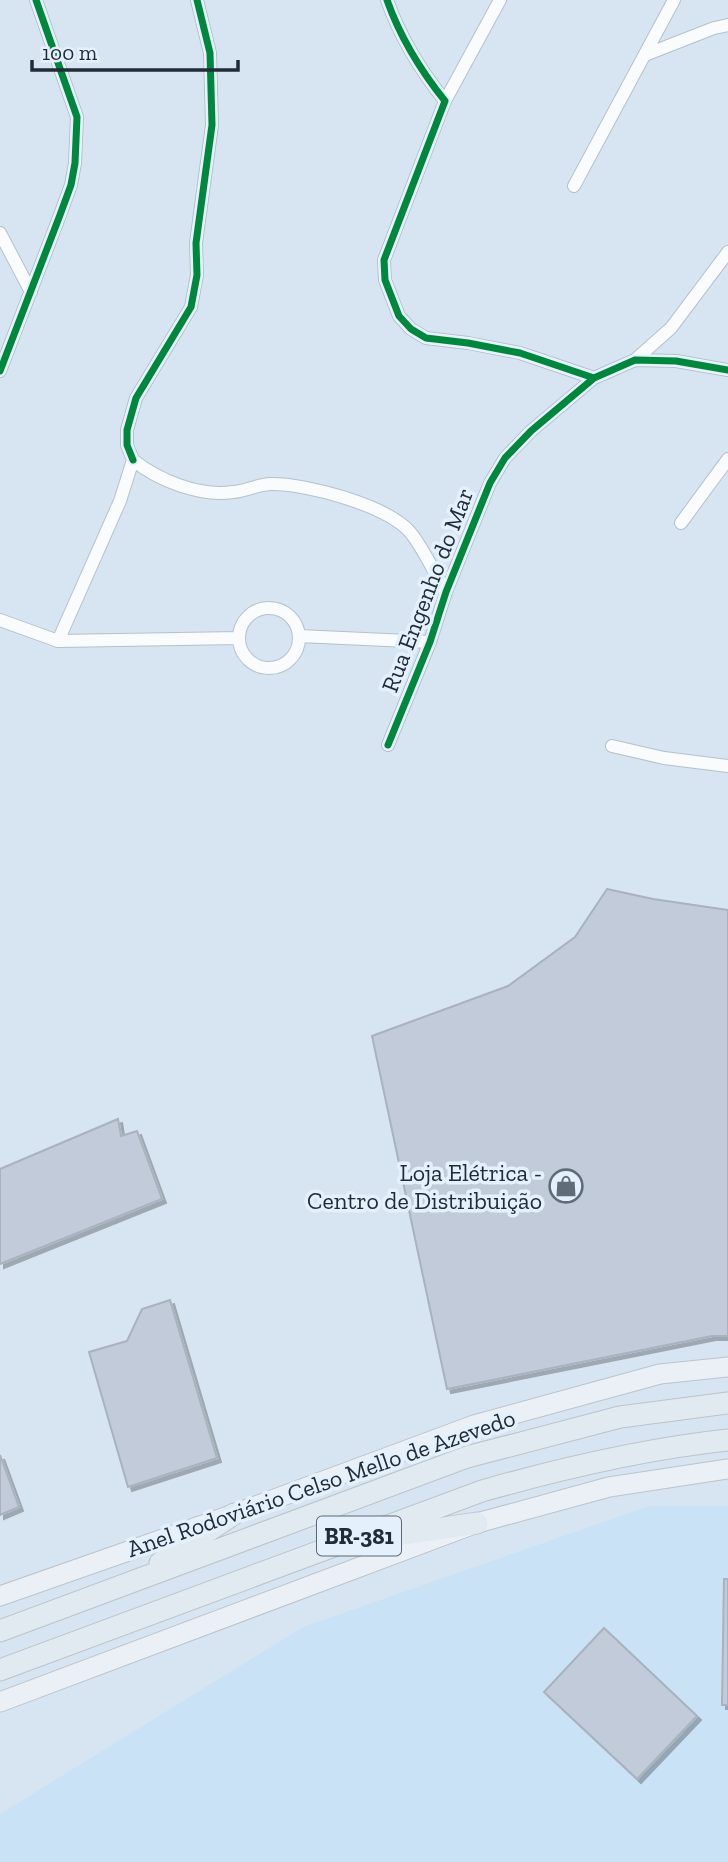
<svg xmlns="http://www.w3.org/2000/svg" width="728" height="1862" viewBox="0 0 728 1862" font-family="'Zilla Slab',serif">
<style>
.built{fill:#cae2f6}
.building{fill:#c1cbd9;stroke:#a9b2be;stroke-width:2;filter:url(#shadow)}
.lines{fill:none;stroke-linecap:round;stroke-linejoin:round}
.street-casing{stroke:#b4c1cc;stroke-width:14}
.primary-casing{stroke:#bcc3cb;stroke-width:21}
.highway-casing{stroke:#bcc3cb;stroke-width:23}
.street{stroke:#f9fbfd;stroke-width:12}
.primary{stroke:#eaf0f6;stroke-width:19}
.highway{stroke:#e1eaf1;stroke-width:21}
.cycleway-casing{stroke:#e4f1fd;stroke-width:11}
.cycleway{stroke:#00873e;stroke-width:7}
.labels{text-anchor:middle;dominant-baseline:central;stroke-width:7;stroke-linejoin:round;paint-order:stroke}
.shield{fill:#e4f1fd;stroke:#5b6873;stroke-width:2}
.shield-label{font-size:23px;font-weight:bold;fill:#202d38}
.street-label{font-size:24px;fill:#202d38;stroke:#e4f1fd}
.poi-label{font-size:24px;fill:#202d38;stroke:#e4f1fd;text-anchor:end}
</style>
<defs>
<filter id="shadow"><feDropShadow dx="4" dy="4" stdDeviation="0" flood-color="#0004"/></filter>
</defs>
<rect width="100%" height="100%" fill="#d7e5f2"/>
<!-- built -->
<path class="built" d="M649 1506H728V1862H0V1814L303 1627Z"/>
<!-- building -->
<path class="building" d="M607 889 653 899 728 910V1336H712L447 1389 372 1036 508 986 575 937Z
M118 1119 121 1136 137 1131 162 1199 0 1264V1169Z
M170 1300 217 1458 128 1487 89 1352 127 1341 142 1309Z
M0 1455 19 1507 0 1515Z
M724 1579H728V1705H722Z
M604 1628 697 1716 637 1779 544 1692Z"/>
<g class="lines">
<defs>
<path id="street" d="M387 0C400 37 421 71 445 101L384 260 385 280 399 316 411 329 426 338 468 343 520 353 594 378
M645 55 714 28 728 25
M445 101 500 0
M574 186 674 0
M0 233 31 292
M635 360 671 328 728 252
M0 371 60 215 71 185 75 163 77 117 36 0
M133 460 127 445V430L136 398 191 307 197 275 196 243 212 125 210 53 197 0
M133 460C158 480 199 497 233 492 245 491 257 485 270 484 305 483 386 505 410 532 424 549 434 573 446 592
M681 523 728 459
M239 638a30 30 0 1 1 60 0a30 30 0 1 1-60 0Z
M0 620 58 641 239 638
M299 636 430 642
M58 641 120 501 133 460
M388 745 430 642 446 592 490 483 505 458 531 431 594 378 635 360 676 361 728 370
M612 746 664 758 728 766"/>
<path id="primary" d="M0 1596 234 1514 474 1425 660 1374 728 1367
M0 1702 477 1523 609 1487 728 1469"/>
<path id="highway" d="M383 1537 477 1523
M160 1563 234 1514
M0 1631 467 1457 620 1417 728 1403
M0 1670 482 1491C563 1468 644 1449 728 1440"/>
</defs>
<!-- street casing -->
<use href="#street" class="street-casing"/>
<!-- primary casing -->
<use href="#primary" class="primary-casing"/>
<!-- highway casing -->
<use href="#highway" class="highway-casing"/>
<!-- street -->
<use href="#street" class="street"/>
<!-- primary -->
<use href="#primary" class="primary"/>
<!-- highway -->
<use href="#highway" class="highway"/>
<defs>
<path id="cycleway" d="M387 0C400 37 421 71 445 101L384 260 385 280 399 316 411 329 426 338 468 343 520 353 594 378
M0 371 60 215 71 185 75 163 77 117 36 0
M133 460 127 445V430L136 398 191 307 197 275 196 243 212 125 210 53 197 0
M388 745 430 642 446 592 490 483 505 458 531 431 594 378 635 360 676 361 728 370"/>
</defs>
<!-- cycleway casing -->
<use href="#cycleway" class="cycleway-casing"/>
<!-- cycleway -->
<use href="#cycleway" class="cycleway"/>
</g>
<!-- icons -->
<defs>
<symbol id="shop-ring" viewBox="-11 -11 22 22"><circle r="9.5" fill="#e4f1fd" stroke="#606d79" stroke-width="1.5"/><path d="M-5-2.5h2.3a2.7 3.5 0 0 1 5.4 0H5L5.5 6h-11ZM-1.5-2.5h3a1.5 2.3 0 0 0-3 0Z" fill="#606d79"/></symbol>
</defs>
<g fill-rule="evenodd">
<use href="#shop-ring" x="547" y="1167" width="38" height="38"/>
</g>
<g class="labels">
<!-- shield labels -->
<rect class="shield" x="317" y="1516.5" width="84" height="39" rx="5"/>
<g class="shield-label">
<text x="359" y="1536">BR-381</text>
</g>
<!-- street labels -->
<g class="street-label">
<text transform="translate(427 590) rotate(-69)">Rua Engenho do Mar</text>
<text transform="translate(321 1483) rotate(-19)">Anel Rodoviário Celso Mello de Azevedo</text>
</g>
<!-- poi labels -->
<g class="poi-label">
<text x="542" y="1172">Loja Elétrica -<tspan x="542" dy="28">Centro de Distribuição</tspan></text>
</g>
</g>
<!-- scale -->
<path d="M32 60v10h206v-10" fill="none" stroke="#202d38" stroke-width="3.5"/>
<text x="42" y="60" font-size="21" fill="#202d38" stroke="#e4f1fd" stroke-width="5" paint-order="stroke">100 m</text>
</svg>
